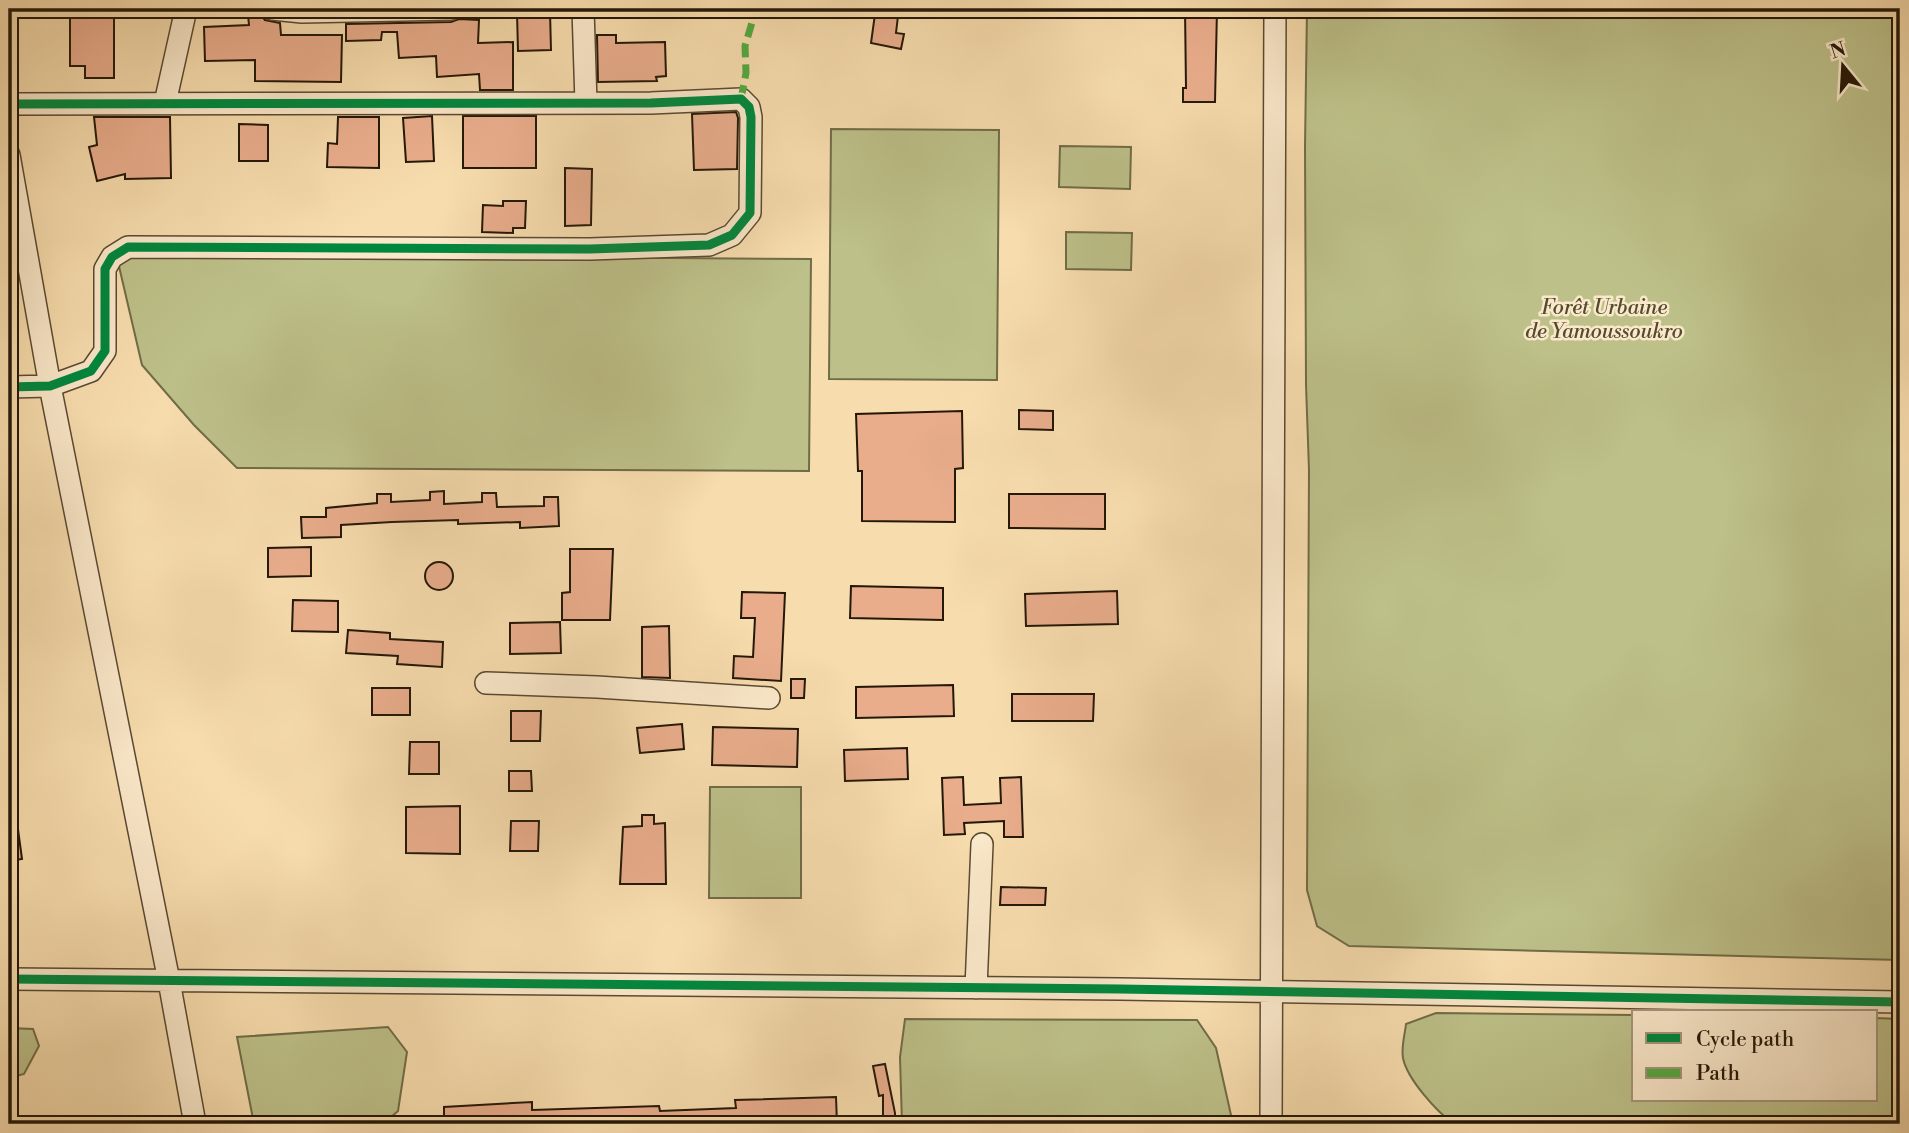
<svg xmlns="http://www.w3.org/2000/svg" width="1909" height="1133" viewBox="0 0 1909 1133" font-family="'Libre Bodoni',serif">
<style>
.green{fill:#bdc089;stroke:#716c48;stroke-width:2}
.building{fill:#e9ad8c;stroke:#251808;stroke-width:2}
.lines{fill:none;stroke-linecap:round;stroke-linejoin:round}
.minor-casing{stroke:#5a4931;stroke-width:24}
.minor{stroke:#fae8ca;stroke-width:21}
.quiet{stroke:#53a941;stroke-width:7;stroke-dasharray:14 7;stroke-linecap:butt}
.cycleway-casing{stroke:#fae8ca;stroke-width:13}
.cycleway{stroke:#00873e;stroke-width:9}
.labels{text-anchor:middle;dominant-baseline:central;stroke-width:5;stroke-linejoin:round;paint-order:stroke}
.park-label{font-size:21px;font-style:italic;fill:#534a2f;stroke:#fae8ca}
</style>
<rect width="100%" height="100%" fill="#f7dcad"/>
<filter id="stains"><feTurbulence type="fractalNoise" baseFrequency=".00286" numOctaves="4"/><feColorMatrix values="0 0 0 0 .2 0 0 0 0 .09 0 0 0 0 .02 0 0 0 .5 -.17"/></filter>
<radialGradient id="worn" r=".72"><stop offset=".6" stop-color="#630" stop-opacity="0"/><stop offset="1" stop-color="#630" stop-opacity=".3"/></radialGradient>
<!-- green -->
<path class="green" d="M1307 9H1900V960L1349 946 1317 926 1307 890 1309 470 1306 385 1305 146Z
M831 129 999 130 997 380 829 379Z
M1060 146 1131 147 1130 189 1059 187Z
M1066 232 1132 233 1131 270 1066 269Z
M134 254 811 259 809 471 237 468 194 425 142 365 118 262Z
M710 787H801V898H709Z
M1436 1013 1634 1015V1100H1876V1018L1900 1019V1124H1454C1437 1112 1407 1079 1403 1058 1401 1047 1405 1034 1406 1024Z
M905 1019 1197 1020 1216 1048 1233 1124H902L900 1057Z
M388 1027 407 1052 398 1111 383 1124H254L237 1037Z
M9 1028 33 1029 39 1046 24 1074 9 1078Z"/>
<!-- building -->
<path class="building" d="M84 9H114V78H85V66H70V13H84Z
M1185 9H1217L1215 102H1183V88H1186Z
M550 12 551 50 518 51 517 13Z
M260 14 265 20 280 23 281 35H342L341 82 255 81V60L205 61 204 27 249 25 248 15Z
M875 14 898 16 896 33 904 34 901 49 871 43Z
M459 19 479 20 478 43 513 42V90H480L479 74 437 77 436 56 399 58 397 32H382L381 40 346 41V24L451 22Z
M597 35H616V43L665 42 666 76 656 77 657 81 598 82Z
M736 112 738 118 737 169 694 170 692 114Z
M432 116 434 161 406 162 403 118Z
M463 116H536V168H463Z
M94 117H170L171 178 125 179V174L97 181 89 147 97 145Z
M338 117H379V168L327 167 328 143 337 144Z
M239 124 268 125V161H239Z
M565 168 592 169 591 225 565 226Z
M503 201H526L525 228H513V233L482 232 483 205 503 206Z
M1019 410 1053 411V430L1019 429Z
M962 411 963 468 955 469V522L862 521V471H858L856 414Z
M444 491V504L482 502V493H496L497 507 544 506V497H558L559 526 520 528V522L458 524V520L392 522 341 525V537L302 538 301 517H326V508L377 503V494H391V502L430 500V492Z
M1009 494H1105V529L1009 528Z
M311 547V576L268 577V548Z
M570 549H613L610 620H562V593L570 592Z
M425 576a14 14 0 1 1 28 0a14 14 0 1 1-28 0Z
M851 586 943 588V620L850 618Z
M1117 591 1118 624 1026 626 1025 594Z
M742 592 785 593 781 681 733 678 734 656 753 657 755 618H741Z
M293 600 338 601V632L292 631Z
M560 622 561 653 510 654V623Z
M669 626 670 678 642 677V627Z
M348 630 390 633V639L443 642 442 667 397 664 398 656 346 653Z
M791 679H805L804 698H791Z
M953 685 954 716 856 718V687Z
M372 688H410V715H372Z
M1012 694H1094L1093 721H1012Z
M511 711H541L540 741H511Z
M682 724 684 749 640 753 637 728Z
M713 727 798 729 797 767 712 765Z
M410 742H439V774H409Z
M907 748 908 779 845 781 844 750Z
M509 771H531L532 791H509Z
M963 777 964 805 1001 803 1000 778 1021 777 1023 837H1004V821L964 823 965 834 944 835 942 778Z
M460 806V854L406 853V807Z
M642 815H654V824L665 823 666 884H620L623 827 642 826Z
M511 821H539L538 851H510Z
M17 822 22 859 9 861V823Z
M1001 887 1046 888 1045 905H1000Z
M885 1064 895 1113V1124H883V1095L879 1096 873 1066Z
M836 1097 837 1124H444V1107L532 1102V1110L659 1106 660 1111 736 1108 735 1100Z"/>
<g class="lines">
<defs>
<path id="minor" d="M272 9 302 12 451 9
M583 9 586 103
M165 103 186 9
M9 104 651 103 741 99 749 107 751 117 750 213 732 235 709 245 590 249 128 247 112 257 105 269V351L91 371 50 386 9 387
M9 155 50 386 169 981 195 1124
M486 683 597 687 769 698
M9 979 1120 989 1900 1002
M976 988 982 844
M1271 1124 1275 9"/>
</defs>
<!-- minor casing -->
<use href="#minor" class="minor-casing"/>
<!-- minor -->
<use href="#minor" class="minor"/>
<!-- quiet -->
<path class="quiet" d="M741 99 746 73 745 46 756 9"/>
<defs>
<path id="cycleway" d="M9 104 651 103 741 99 749 107 751 117 750 213 732 235 709 245 590 249 128 247 112 257 105 269V351L91 371 50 386 9 387
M9 979 1120 989 1900 1002"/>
</defs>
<!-- cycleway casing -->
<use href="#cycleway" class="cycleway-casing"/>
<!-- cycleway -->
<use href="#cycleway" class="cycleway"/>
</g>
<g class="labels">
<!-- park labels -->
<g class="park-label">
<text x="1604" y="308">Forêt Urbaine<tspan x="1604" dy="24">de Yamoussoukro</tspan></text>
</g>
</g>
<!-- margin -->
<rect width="1909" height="1133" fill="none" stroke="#f7dcad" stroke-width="35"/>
<rect x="10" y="10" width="1888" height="1112" fill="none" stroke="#251808" stroke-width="3.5"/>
<rect x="18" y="18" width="1874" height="1098" fill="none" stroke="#251808" stroke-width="2"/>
<!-- legend -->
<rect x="1632" y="1010" width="245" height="91" fill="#fae8ca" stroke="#a5957c" stroke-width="2"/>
<rect x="1646" y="1033" width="35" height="10" fill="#00873e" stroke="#a5957c" stroke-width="2"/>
<text x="1696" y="1046" font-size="21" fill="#251808">Cycle path</text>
<rect x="1646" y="1068" width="35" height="10" fill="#53a941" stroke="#a5957c" stroke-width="2"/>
<text x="1696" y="1080" font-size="21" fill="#251808">Path</text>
<!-- north arrow -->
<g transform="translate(1843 66) rotate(342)" stroke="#fae8ca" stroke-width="5" paint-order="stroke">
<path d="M0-5L12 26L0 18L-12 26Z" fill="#251808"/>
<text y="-10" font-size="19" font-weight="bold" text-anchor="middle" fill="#251808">N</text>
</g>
<rect width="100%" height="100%" filter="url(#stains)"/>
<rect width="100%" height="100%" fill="url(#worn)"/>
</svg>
